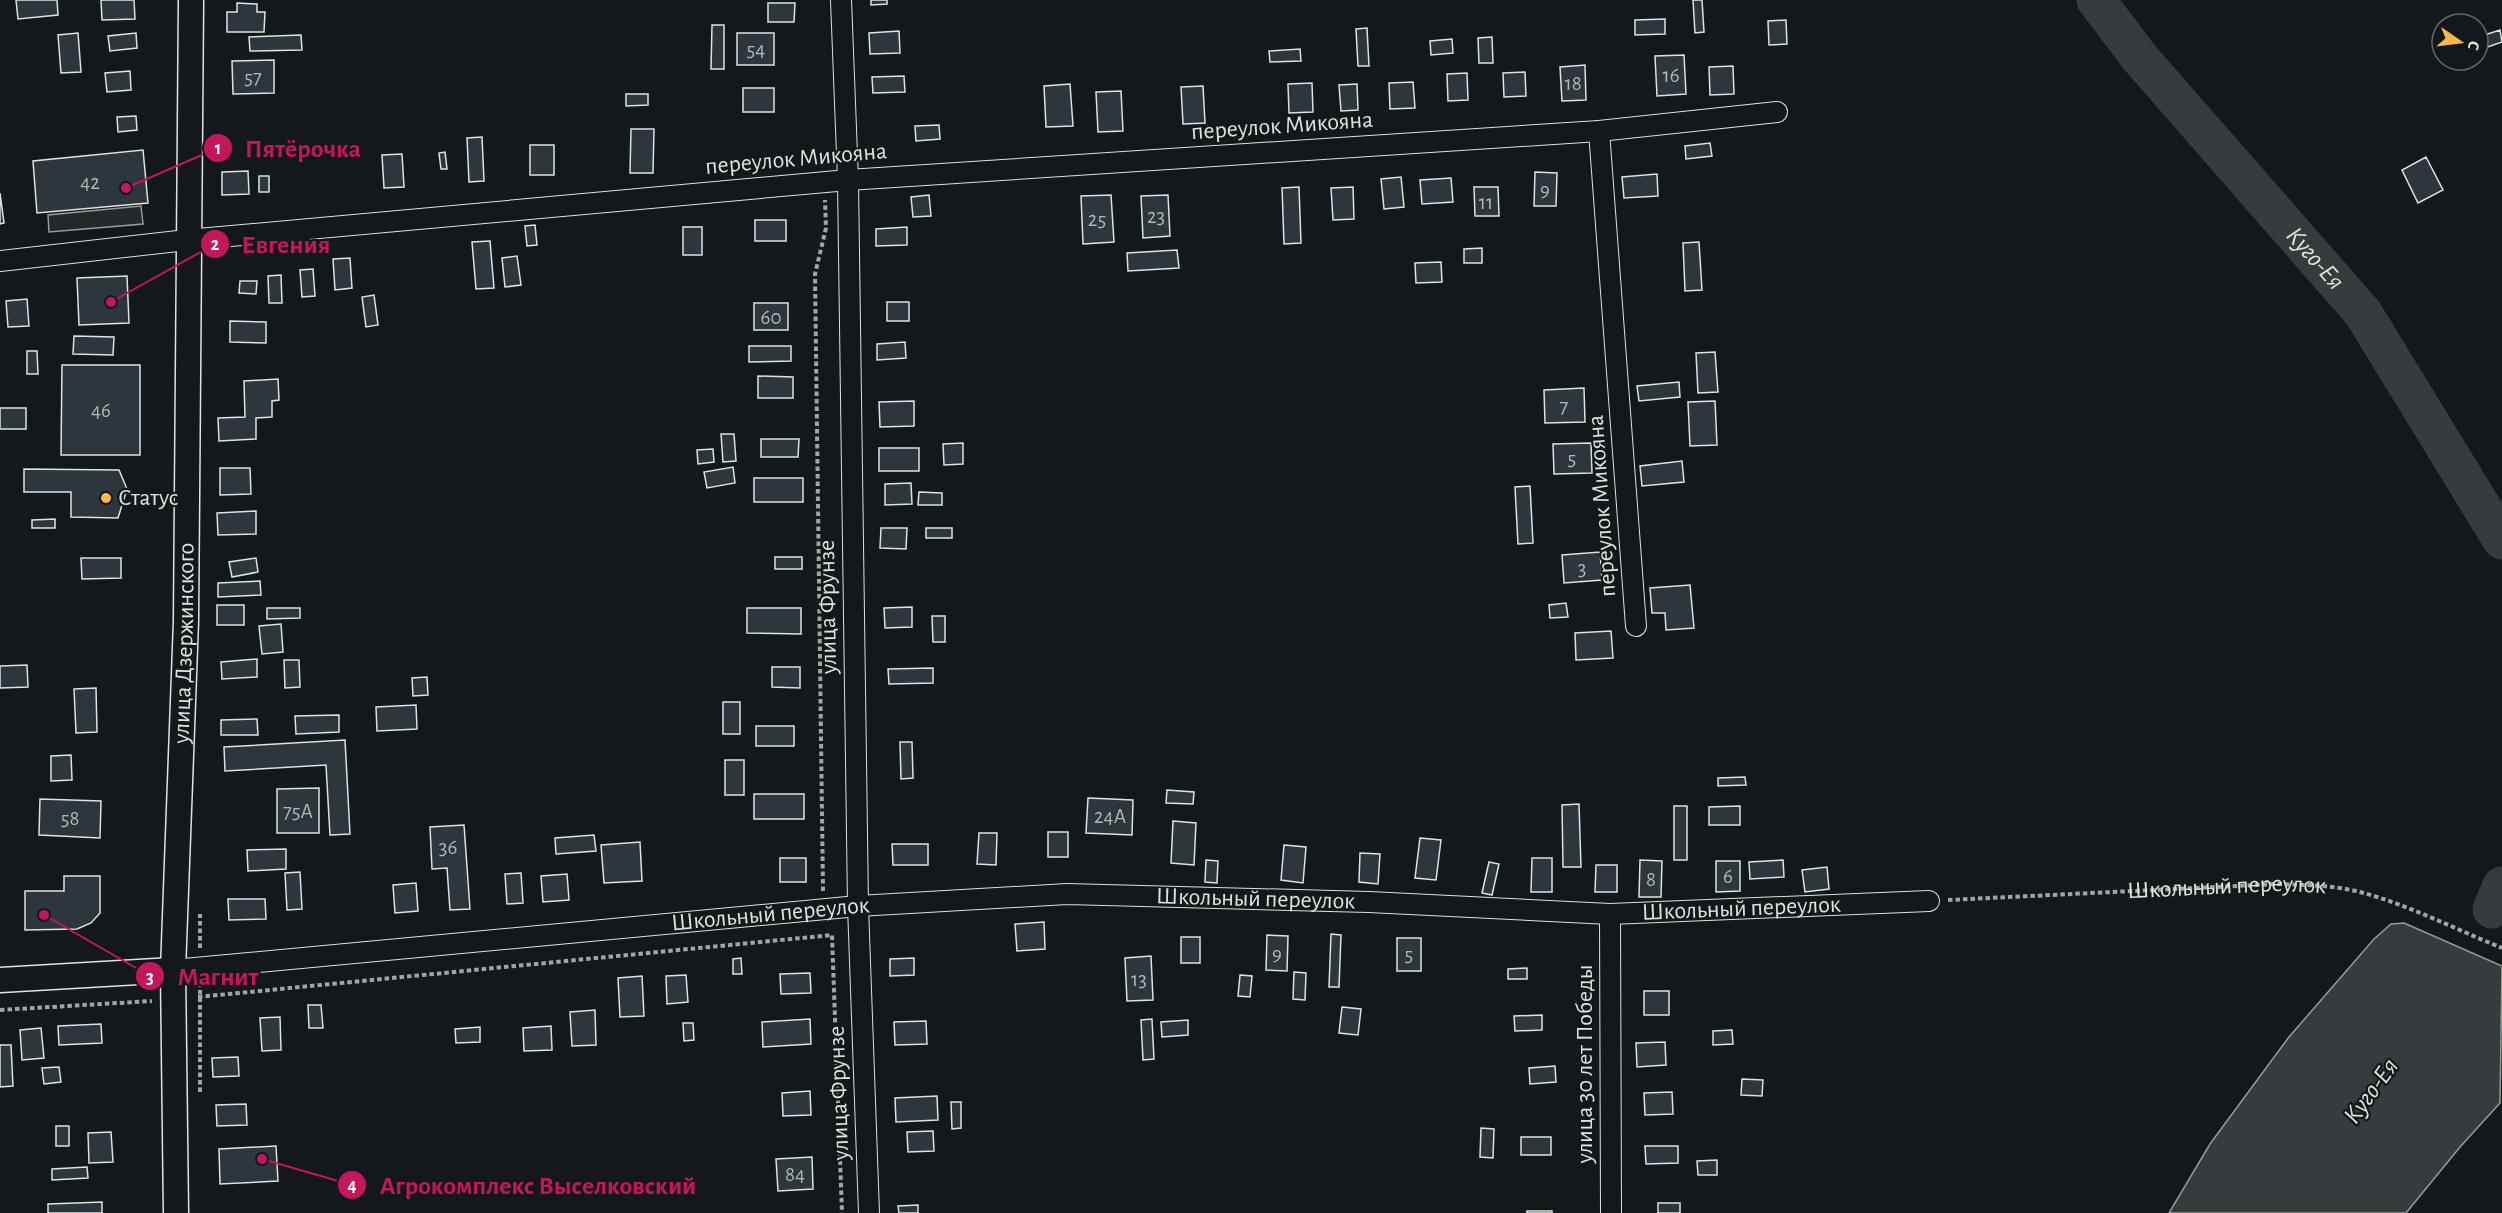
<svg xmlns="http://www.w3.org/2000/svg" width="2502" height="1213" viewBox="0 0 2502 1213" font-family="'Alegreya Sans',sans-serif">
<style>
.parking{fill:#24282b;stroke:#939e99;stroke-width:1.5}
.water{fill:#363b3e;stroke:#939e99;stroke-width:1.5}
.lines{fill:none;stroke-linecap:round;stroke-linejoin:round}
.river{stroke:#363b3e;stroke-width:39}
.building{fill:#2c363c;stroke:#d8e6dc;stroke-width:1.5}
.minor-casing{stroke:#d8e6dc;stroke-width:22}
.tertiary-casing{stroke:#d8e6dc;stroke-width:27}
.path{stroke:#9da8a2;stroke-width:4;stroke-dasharray:4.5 3;stroke-linecap:butt}
.minor{stroke:#14181c;stroke-width:20}
.tertiary{stroke:#14181c;stroke-width:24}
.poi-dot{fill:#ffb74d;stroke:#14181c;stroke-width:2}
.labels{text-anchor:middle;dominant-baseline:central;stroke-width:4.5;stroke-linejoin:round;paint-order:stroke}
.number-label{font-size:21px;fill:#adbab4}
.street-label{font-size:24px;fill:#d8e6dc;stroke:#14181c}
.poi-label{font-size:24px;fill:#d8e6dc;stroke:#14181c;text-anchor:start}
.water-label{font-size:26px;font-style:italic;fill:#d8e6dc;stroke:#14181c}
.leader{fill:none;stroke:#c2185b;stroke-width:2}
.callout-dot{fill:#c2185b;stroke:#14181c;stroke-width:2}
.mark-label{font-size:18px;text-anchor:middle;font-weight:bold;fill:#fff}
.callout-label{font-size:26px;text-anchor:middle;font-weight:bold;fill:#c2185b;stroke:#14181c;stroke-width:4.5;stroke-linejoin:round;paint-order:stroke}
</style>
<rect width="100%" height="100%" fill="#14181c"/>
<!-- parking -->
<path class="parking" d="M141 206 143 224 49 232 48 215Z"/>
<!-- water -->
<path class="water" d="M2404 923 2502 966 2500 1103 2460 1147 2406 1213H2169L2210 1144 2289 1037 2374 939 2391 924Z"/>
<g class="lines">
<!-- river -->
<g class="river">
<path id="s1" d="M2096 0 2140 58 2363 313 2502 540"/>
<path d="M2492 909 2502 886"/>
</g>
</g>
<!-- building -->
<path class="building" d="M16 0H57L58 15 18 19Z
M101 0H134L135 19 102 20Z
M871 0H887V4L871 5Z
M1693 0H1702L1704 32 1695 33Z
M237 3 257 4V12H265L264 32H227V12H237Z
M768 3H795L794 22H768Z
M1665 19V34L1635 35V20Z
M1786 20 1787 44 1769 45 1768 21Z
M712 25H724V69H711Z
M1367 28 1369 66H1358L1356 29Z
M2500 30 2502 42 2479 50 2478 37Z
M899 31 900 53 870 54 869 33Z
M78 33 81 72 61 73 58 35Z
M136 33 137 48 110 51 108 36Z
M737 33H774V65H737Z
M301 35 302 50 250 51 249 37Z
M1492 37 1493 63H1479L1478 38Z
M1452 39 1453 53 1431 55 1430 41Z
M1300 49 1301 61 1270 62 1269 51Z
M1684 55 1686 94 1657 96 1655 56Z
M274 60V93L233 94 232 61Z
M1585 65 1586 100 1562 101 1560 67Z
M1733 66 1734 94 1710 95 1709 67Z
M130 71 131 90 107 92 105 73Z
M1525 72 1526 96 1504 97 1503 73Z
M1467 73 1468 100 1448 101 1447 74Z
M904 76 905 92 873 93 872 77Z
M1413 82 1415 108 1390 109 1389 83Z
M1312 83 1313 112 1289 113 1288 84Z
M1070 84 1073 126 1046 127 1044 86Z
M1357 84 1358 110 1341 111 1339 85Z
M1203 86 1205 123 1183 124 1181 87Z
M743 88H774V112H743Z
M1121 91 1123 131 1098 132 1096 92Z
M626 94H648V105L626 106Z
M136 116 137 130 118 132 117 117Z
M939 125 940 139 916 141 915 126Z
M631 129H654L653 173H630Z
M482 137 484 181 469 182 467 138Z
M1710 143 1712 156 1686 159 1685 146Z
M530 145H554V175H530Z
M143 150 148 203 37 213 33 161Z
M445 152 447 169H441L439 153Z
M402 154 404 187 384 188 382 155Z
M2426 157 2443 190 2418 203 2402 170Z
M248 171 249 194 222 195V172Z
M1535 172 1557 173 1556 206H1534Z
M1657 174 1658 196 1624 198 1622 177Z
M259 176H269V192H259Z
M1401 177 1404 207 1384 209 1381 179Z
M1451 178 1453 202 1422 204 1420 180Z
M1299 187 1301 243 1284 244 1282 188Z
M1353 187 1354 219 1333 220 1331 188Z
M1474 187H1498L1499 216H1475Z
M0 193 4 223 0 224Z
M929 195 931 216 913 217 911 197Z
M1111 195 1114 242 1083 244 1081 196Z
M1168 195 1170 236 1143 238 1141 196Z
M755 220H786V241H755Z
M535 225 537 245 527 246 525 226Z
M683 227H702V255H683Z
M907 227V245L876 246V229Z
M490 241 494 288 476 289 472 242Z
M1699 242 1702 290 1685 291 1683 243Z
M1482 248V263H1464V249Z
M1177 250 1179 268 1128 271 1127 253Z
M517 256 521 285 505 287 502 258Z
M350 258 352 288 335 290 333 259Z
M1441 262 1442 282 1416 283 1415 263Z
M313 269 315 296 302 297 300 270Z
M281 275 282 303H269L268 276Z
M127 276 129 323 79 325 77 278Z
M240 281H257L256 294 239 293Z
M374 295 378 325 366 327 362 297Z
M27 299 29 326 8 327 6 301Z
M887 302H909V321H887Z
M754 303H788V330H754Z
M230 321 266 322V343L230 342Z
M74 336 114 337 113 355 73 354Z
M905 342 906 358 877 360V344Z
M749 346H791V361L749 362Z
M27 351H37L38 374H27Z
M1715 352 1718 392 1698 393 1696 353Z
M62 365H140V455H61Z
M758 376 793 377V398H758Z
M278 379 279 400 272 401V417L256 418V439L219 441 218 418 245 417 244 381Z
M1679 382 1680 397 1639 401 1637 386Z
M1584 388 1585 422 1545 423 1544 390Z
M914 401V426L880 427 879 402Z
M1715 401 1717 445 1690 446 1688 402Z
M0 408H26V429H0Z
M721 434H734L736 461 723 462Z
M761 439H799L798 457H761Z
M963 443V464L944 465 943 444Z
M1591 443 1592 473 1554 474 1553 444Z
M879 448H919V471H879Z
M713 449 714 462 698 464 697 450Z
M1682 461 1684 482 1642 486 1640 466Z
M733 467 735 483 707 488 704 472Z
M220 468H250L251 494 220 495Z
M24 469 119 470 127 489 118 518 71 517V492H24Z
M754 478H803V502H754Z
M911 483 912 504 885 505V484Z
M1530 486 1533 543 1518 544 1515 487Z
M919 492 942 493V505H918Z
M256 511V534L218 535 217 513Z
M55 519V528H32V520Z
M881 528H907L906 549 880 548Z
M926 528H952V538H926Z
M1600 552 1602 580 1564 583 1562 555Z
M775 557H802V569H775Z
M81 558H121V578L82 579Z
M256 558 258 572 232 577 229 562Z
M260 581 261 595 218 597V583Z
M1690 585 1694 628 1666 630 1665 613H1652L1650 588Z
M1566 603 1568 617 1550 618 1549 605Z
M217 605H244V625H217Z
M912 607V627L885 628 884 608Z
M267 608H300V618L267 619Z
M747 608H801V634L747 633Z
M932 616H945V642H933Z
M281 624 283 652 262 654 259 626Z
M1611 631 1613 658 1576 660 1575 633Z
M257 659V677L222 679 221 662Z
M284 660H299L300 687 285 688Z
M27 665 28 687 0 688V666Z
M772 667H800V688L772 687Z
M933 668V683L889 684 888 669Z
M427 677 428 695 413 696 412 678Z
M96 688 97 732 76 733 74 689Z
M723 702H740V734H723Z
M416 705 417 729 377 731 376 707Z
M339 715V732L296 734 295 716Z
M257 719 258 735H221V720Z
M756 726H794V746H756Z
M345 740 350 834 330 835 326 765 225 771 224 747Z
M900 742H912L913 778 901 779Z
M71 755 72 780 51 781V756Z
M725 760H744V795H725Z
M1745 777 1746 785 1718 786V778Z
M319 788V833H277V789Z
M1167 790 1194 792 1193 804 1166 803Z
M754 794H804V819H754Z
M1088 798 1133 800 1132 835 1086 833Z
M40 799 101 801 100 838 39 835Z
M1579 804 1581 867H1563L1562 805Z
M1674 806H1687V860H1674Z
M1740 806V825H1709V807Z
M1173 821 1196 823 1194 865 1171 863Z
M464 825 470 909 450 910 447 868 432 869 430 827Z
M1048 832H1068V857H1048Z
M979 833H997L996 865 977 864Z
M594 835 596 851 556 854 555 838Z
M1420 838 1441 840 1436 880 1415 878Z
M640 842 642 881 604 883 601 845Z
M892 844H928V865H893Z
M1284 845 1306 847 1303 883 1281 880Z
M286 849V869L248 871 247 850Z
M1360 853 1380 854 1378 884 1359 882Z
M780 858H806V882H780Z
M1532 858H1552V892H1531Z
M1206 860 1218 861 1217 883 1205 882Z
M1640 860 1662 861 1661 897H1639Z
M1783 860 1784 877 1750 879 1749 862Z
M1716 861H1740V891L1716 892Z
M1489 862 1499 864 1492 895 1482 893Z
M1596 865H1617V892H1595Z
M1827 867 1829 889 1805 892 1802 870Z
M300 872 302 909 287 910 285 873Z
M521 873 523 903 507 904 505 874Z
M567 874 569 900 543 902 541 876Z
M64 876H100V913L91 923 77 929 25 930V891H64Z
M416 883 418 911 395 913 393 885Z
M228 899H265L266 919 229 920Z
M1044 922 1045 949 1017 951 1015 924Z
M1331 934 1341 935 1339 987H1329Z
M1267 935 1288 936 1287 971 1266 970Z
M1181 937H1200V963H1181Z
M1397 938H1421V971H1397Z
M1151 956 1153 1000 1127 1001 1125 958Z
M741 958 742 974H733V959Z
M914 958V975L890 976V959Z
M1527 968V979H1508V969Z
M1294 972 1306 973 1305 1000 1293 999Z
M810 973 811 993 781 994 780 974Z
M686 975 688 1002 667 1004 666 976Z
M1240 975 1252 976 1250 997 1238 996Z
M642 976 644 1016 620 1017 618 978Z
M1644 991H1669V1015H1644Z
M308 1005H321L323 1028H309Z
M1342 1007 1361 1009 1358 1035 1339 1033Z
M595 1010 596 1045 572 1046 570 1012Z
M1542 1015V1030L1515 1031 1514 1016Z
M280 1017 281 1050 262 1051 260 1018Z
M810 1019 811 1044 763 1047 762 1022Z
M1152 1019 1154 1059 1143 1060 1141 1020Z
M1188 1020V1035L1162 1037 1161 1022Z
M926 1021 927 1044 895 1045 894 1022Z
M683 1023H693L694 1040 684 1041Z
M101 1024 102 1043 59 1045 58 1026Z
M551 1026 552 1050 524 1051 523 1028Z
M480 1027V1042L456 1043 455 1029Z
M41 1028 44 1058 22 1060 20 1030Z
M1732 1030 1733 1044 1713 1045V1031Z
M1665 1042 1666 1065 1637 1067 1636 1043Z
M0 1045H11L13 1086 0 1087Z
M238 1057 239 1076 213 1077 212 1058Z
M1555 1066 1556 1082 1530 1084 1529 1068Z
M59 1067 61 1082 44 1084 42 1068Z
M1742 1079 1763 1080 1762 1096 1741 1095Z
M810 1091 811 1115 783 1116 782 1093Z
M1672 1092 1673 1114 1645 1115 1644 1093Z
M937 1096 938 1120 896 1122 895 1098Z
M951 1102H961V1128L952 1129Z
M246 1104 247 1125 217 1126 216 1105Z
M56 1126H69V1146H56Z
M1481 1128 1494 1129 1493 1158 1480 1157Z
M933 1131 934 1151 908 1152 907 1132Z
M111 1132 113 1162 89 1163 88 1133Z
M1521 1137H1551V1155H1521Z
M276 1146 278 1181 220 1184 219 1149Z
M1645 1146H1678V1163L1646 1164Z
M812 1157 813 1189 778 1191 776 1159Z
M1717 1160V1175H1698L1697 1161Z
M87 1167 88 1178 52 1180V1169Z
M102 1202V1213H48V1204Z
M1658 1203H1680V1213H1658Z
M918 1205V1213H899L898 1206Z
M1527 1211H1552V1213H1527Z"/>
<g class="lines">
<defs>
<g id="minor">
<path d="M841 0 848 180 858 906 869 1213"/>
<path d="M1599 131 1636 626"/>
<path d="M0 261 187 240 848 180 1599 131 1777 112"/>
<path d="M1610 914 1611 1213"/>
<path id="s3" d="M173 970 858 906 1067 894 1369 902 1610 914 1929 901"/>
</g>
<g id="tertiary">
<path d="M0 980 173 970"/>
<path id="s4" d="M176 1213 173 970 186 621 191 0"/>
</g>
</defs>
<!-- minor casing -->
<use href="#minor" class="minor-casing"/>
<!-- tertiary casing -->
<use href="#tertiary" class="tertiary-casing"/>
<!-- path -->
<g class="path">
<path d="M823 891 815 274 826 228 825 200"/>
<path id="s2" d="M1948 900 2277 884C2304 885 2333 885 2360 892 2409 905 2455 929 2502 948"/>
<path d="M200 948V914"/>
<path d="M198 997 832 935 842 1213"/>
<path d="M0 1010 152 1001"/>
<path d="M200 1092V986"/>
</g>
<!-- minor -->
<use href="#minor" class="minor"/>
<!-- tertiary -->
<use href="#tertiary" class="tertiary"/>
</g>
<!-- markers -->
<circle class="poi-dot" cx="106" cy="498" r="6"/>
<g class="labels">
<!-- number labels -->
<g class="number-label">
<text x="756" y="49">54</text>
<text x="1671" y="75">16</text>
<text x="253" y="77">57</text>
<text x="1573" y="83">18</text>
<text x="90" y="182">42</text>
<text x="1545" y="189">9</text>
<text x="1486" y="202">11</text>
<text x="1156" y="216">23</text>
<text x="1097" y="219">25</text>
<text x="771" y="317">60</text>
<text x="1564" y="406">7</text>
<text x="101" y="410">46</text>
<text x="1572" y="458">5</text>
<text x="1582" y="568">3</text>
<text x="298" y="811">75А</text>
<text x="1110" y="816">24А</text>
<text x="70" y="818">58</text>
<text x="448" y="847">36</text>
<text x="1728" y="876">6</text>
<text x="1651" y="879">8</text>
<text x="1277" y="953">9</text>
<text x="1409" y="954">5</text>
<text x="1139" y="979">13</text>
<text x="795" y="1174">84</text>
</g>
<!-- street labels -->
<g class="street-label">
<text transform="translate(1282 126) rotate(-4)">переулок Микояна</text>
<text transform="translate(796 159) rotate(-5)">переулок Микояна</text>
<text transform="translate(1602 506) rotate(-94)">переулок Микояна</text>
<text transform="translate(828 607) rotate(-91)">улица Фрунзе</text>
<text stroke="none"><textPath href="#s4" startOffset="570">улица Дзержинского</textPath></text>
<text stroke="none"><textPath href="#s2" startOffset="279">Школьный переулок</textPath></text>
<text stroke="none"><textPath href="#s3" startOffset="1086">Школьный переулок</textPath></text>
<text stroke="none"><textPath href="#s3" startOffset="1572">Школьный переулок</textPath></text>
<text stroke="none"><textPath href="#s3" startOffset="600">Школьный переулок</textPath></text>
<text transform="translate(1585 1064) rotate(-90)">улица 30 лет Победы</text>
<text transform="translate(839 1093) rotate(-92)">улица Фрунзе</text>
</g>
<!-- poi labels -->
<g class="poi-label">
<text x="118" y="498">Статус</text>
</g>
<!-- water labels -->
<g class="water-label">
<text stroke="none"><textPath href="#s1" startOffset="339">Куго-Ея</textPath></text>
<text transform="translate(2371 1091) rotate(-54)">Куго-Ея</text>
</g>
</g>
<!-- callouts -->
<path class="leader" d="M126 188L218 148M111 302L215 244M44 915L150 976M262 1159L352 1185"/>
<g class="callout-dot">
<circle cx="126" cy="188" r="6"/>
<circle cx="111" cy="302" r="6"/>
<circle cx="44" cy="915" r="6"/>
<circle cx="262" cy="1159" r="6"/>
<circle cx="218" cy="148" r="15"/>
<circle cx="215" cy="244" r="15"/>
<circle cx="150" cy="976" r="15"/>
<circle cx="352" cy="1185" r="15"/>
</g>
<g class="mark-label">
<text x="218" y="154">1</text>
<text x="215" y="250">2</text>
<text x="150" y="983">3</text>
<text x="352" y="1191">4</text>
</g>
<g class="callout-label">
<text x="303" y="157">Пятёрочка</text>
<text x="286" y="253">Евгения</text>
<text x="218" y="985">Магнит</text>
<text x="538" y="1194">Агрокомплекс Выселковский</text>
</g>
<!-- north arrow -->
<g transform="translate(2460 42) rotate(104)"><circle r="28" fill="#14181c" stroke="#626a69" stroke-width="1.5"/>
<path d="M0-4.5L10 22L0 15L-10 22Z" fill="#ffb74d"/>
<text y="-9" font-size="16" font-weight="bold" text-anchor="middle" fill="#d8e6dc">С</text>
</g>
</svg>
